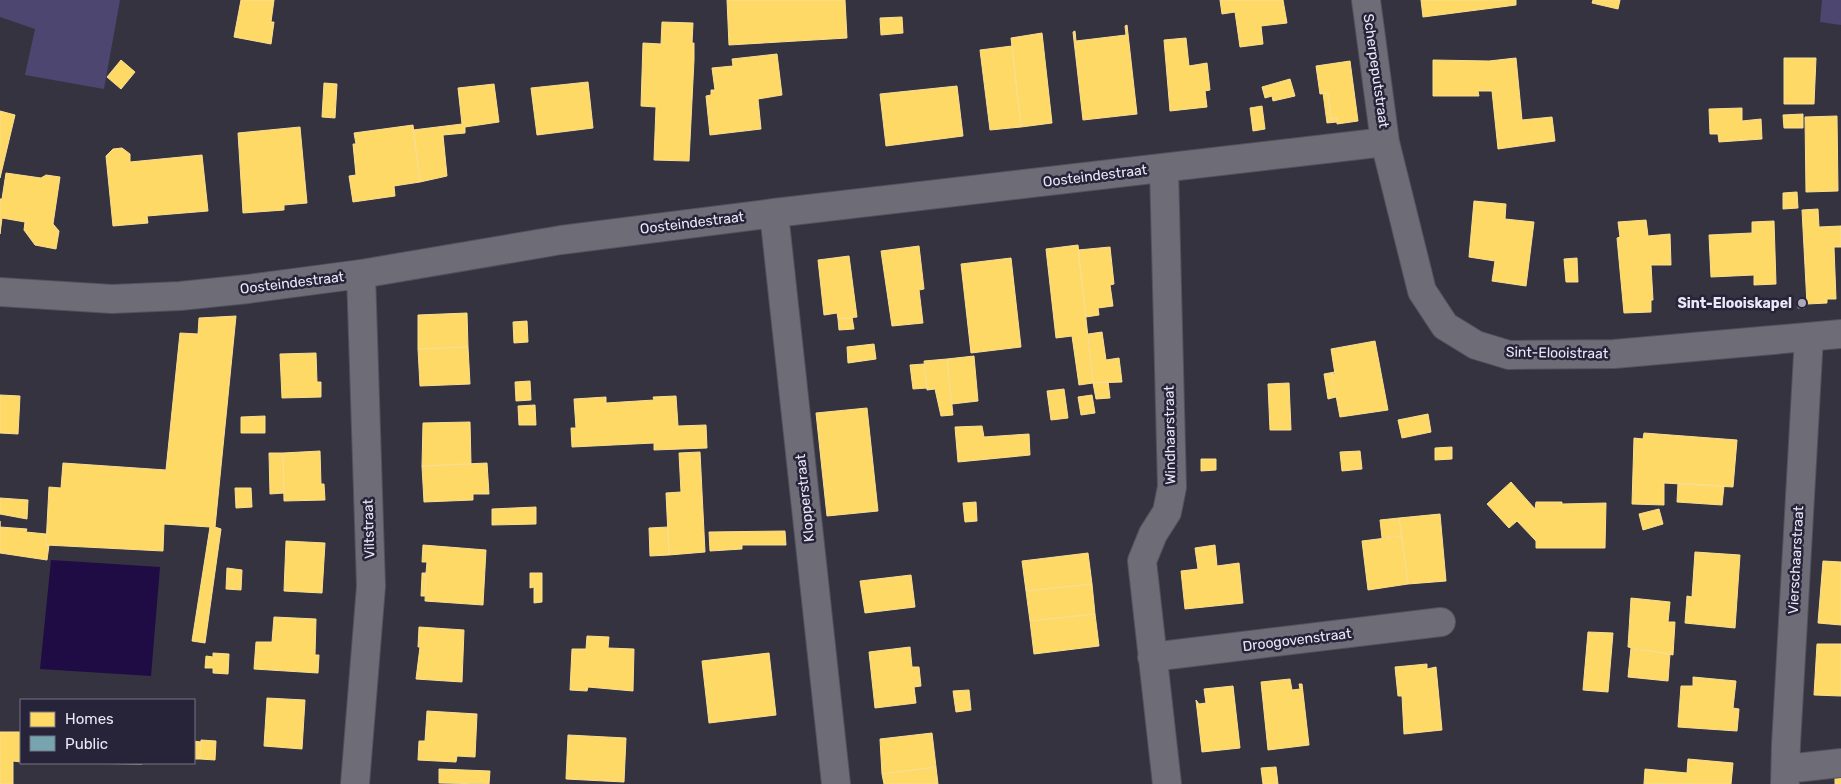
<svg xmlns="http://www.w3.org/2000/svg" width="1841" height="784" viewBox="0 0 1841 784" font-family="Rubik,sans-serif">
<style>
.green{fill:#4c4670}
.water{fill:#1f0c45}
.homes{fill:#ffd966;stroke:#f9de92}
.public{fill:#76a5af;stroke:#99b9c5}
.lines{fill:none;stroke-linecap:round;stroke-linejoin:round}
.minor-casing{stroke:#53515d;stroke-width:30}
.minor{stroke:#6e6c76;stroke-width:28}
.poi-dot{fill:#aba9b7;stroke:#27243a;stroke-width:2}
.labels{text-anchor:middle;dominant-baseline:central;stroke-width:5;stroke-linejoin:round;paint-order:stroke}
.street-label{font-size:14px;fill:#eae8f7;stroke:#27243a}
.poi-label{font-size:14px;font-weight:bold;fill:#eae8f7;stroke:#27243a;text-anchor:end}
</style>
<rect width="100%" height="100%" fill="#353340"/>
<!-- green -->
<path class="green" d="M0 0H120L104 89 25 75 35 29 0 17Z
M1822 0H1841V25L1820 22Z"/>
<!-- water -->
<path class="water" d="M51 560 160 567 151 676 40 669Z"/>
<!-- homes -->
<path class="homes" d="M241 0H274L271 22H274L271 44 234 37Z
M727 0H845L847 38 729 45Z
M1220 0H1283L1287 23 1261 26 1263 44 1240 47 1235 12 1222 14Z
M1421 0H1516V5L1423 17Z
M1593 0H1620L1618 9 1592 3Z
M902 17 903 33 881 35 880 18Z
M662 22 693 23 692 43H694V60L689 161 654 160 656 107 641 106 643 43 661 44Z
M1127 25 1137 114 1083 120 1073 32 1075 31 1076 41 1126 35 1125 26Z
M1042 33 1052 123 1021 127 1011 38Z
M1186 38 1189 66 1207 63 1210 90 1205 91 1207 107 1170 111 1164 40Z
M1012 46 1021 127 990 130 980 50Z
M777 54 782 95 758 99 761 129 710 135 706 96 711 95V90H715L712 68 733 66 732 59Z
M1516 58 1522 120 1552 117 1555 141 1498 149 1492 91H1478L1479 96H1433V60L1489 61Z
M1784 58H1816L1814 104H1784Z
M121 60 135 72 121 89 107 77Z
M1350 61 1358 121 1337 124V118L1331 119 1328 93 1320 94 1316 66Z
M1290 79 1295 96 1273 101 1272 96 1265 98 1262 87Z
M588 82 593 128 537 135 531 88Z
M324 83 337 84 335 118 322 117Z
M494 84 499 122 465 127V133L443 135 447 176 420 182 413 130 462 124 458 88Z
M957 86 963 136 886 146 880 94Z
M1323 93H1328L1331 119 1337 118V122L1327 123Z
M1262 106 1265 129 1253 131 1250 108Z
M1742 108V121L1761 119 1762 139 1719 142 1718 134H1710L1709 109Z
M0 111 15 115 0 178Z
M1803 114V128H1784L1783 115Z
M1837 116 1838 191 1806 192 1805 117Z
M413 125 420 182 394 186 395 196 353 202 349 176 356 175 353 144H356L354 133Z
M300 127 307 203 284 205V210L243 213 238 133Z
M122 148 130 154V162L202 155 208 211 147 216 148 223 113 226 106 156 113 149Z
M6 173 41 178 46 175 60 177 53 224 59 231 56 249 35 245 24 230 25 222 2 218 0 234V199H2Z
M1797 192 1798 208 1783 209V193Z
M1474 201 1506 204 1505 219 1534 222 1526 286 1492 281 1495 261 1469 257Z
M1818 209 1819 227 1841 226V247H1834L1836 299H1827V303L1807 304 1802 210Z
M1646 220 1648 236 1670 234 1671 265H1651L1653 300H1651V312L1624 313 1617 238 1620 237 1618 222Z
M1774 221 1776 284 1754 285V275L1711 277 1709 235 1752 233V222Z
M1078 245 1093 383 1079 385 1072 336 1056 338 1046 249Z
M919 246 924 289 919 290 923 323 892 326 881 251Z
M1110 247 1114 284 1110 285 1113 306 1098 308 1099 315 1086 317 1078 250Z
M849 256 857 317 838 319 837 313 824 315 818 260Z
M1011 258 1021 347 971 353 961 264Z
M1577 258 1578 282H1566L1564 259Z
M467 313 468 347 418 349V315Z
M236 316 215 527 221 529 205 643 192 641 210 527 164 524 163 551 46 545 49 487 61 488 63 463 166 470 180 333 198 334 199 318Z
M852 317 854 329 839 330 838 319Z
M527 321 528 342 514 343 513 322Z
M1102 332 1106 360 1119 358 1122 382 1093 383 1088 334Z
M1375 341 1388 410 1340 417 1332 374H1335L1331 349Z
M874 344 876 359 848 363 847 347Z
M468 347 470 384 420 386 418 349Z
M316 353 317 382H321V397L282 398 280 354Z
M974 356 978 401 952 404 947 359Z
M947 359 953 415 941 416 935 389 927 390 924 361Z
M924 364 927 388 913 389 910 365Z
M1335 372 1332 374 1336 397 1328 399 1324 374Z
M530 381 531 400 516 401 515 382Z
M1108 381 1110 398 1096 399 1093 383Z
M1289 383 1291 430H1270L1268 384Z
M1064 389 1068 418 1051 420 1047 391Z
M0 395 20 396 18 434 0 433Z
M1092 395 1095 413 1081 415 1078 397Z
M676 396 678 426 706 425 707 448 654 450V443L572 447 571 428H576L574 399 606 397V403L654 400 653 397Z
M535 405 536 425H519L518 406Z
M867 408 878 511 827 516 816 413Z
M1428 414 1431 432 1402 438 1398 420Z
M265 416V433H241V417Z
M470 422 471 464 422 466 423 423Z
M982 426 984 437 1029 434 1030 455 958 462 955 427Z
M1644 433 1737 440 1733 487 1664 483V505L1632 504 1634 438 1643 439Z
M1452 447V459L1435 460V448Z
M320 451 321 484H324L325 500 284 501 283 453Z
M1360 451 1362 469 1342 471 1340 452Z
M700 452 705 552 669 555 666 493 681 492 679 453Z
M269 453H283L284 493 270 494Z
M1201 459H1216V470L1201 471Z
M487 463 489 494H473V500L424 502 422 466Z
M1511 482 1535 509 1536 502H1562V504L1606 503 1605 548H1536V541L1517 521 1509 528 1487 504Z
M1678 483 1724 486 1722 505 1677 502Z
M235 488H251L252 507 236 508Z
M0 498 28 500 27 519 0 514Z
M976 502 977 521 965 522 963 503Z
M536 507V524L492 525V509Z
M1659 509 1663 524 1643 530 1639 514Z
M1440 514 1446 581 1408 584 1399 518Z
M1399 518 1402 536 1382 538 1380 520Z
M0 521V527L27 529 26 532 46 534V545H49L47 560 0 553Z
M668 527 669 555 650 556 649 528Z
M785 531 786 545H742V549L710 551 709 532Z
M1402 536 1408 584 1368 590 1362 541Z
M286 541 325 543 322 593 284 591Z
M423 545 486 550 483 605 425 601 426 575H422V573H426L427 562H422Z
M1215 545 1217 566 1239 563 1243 603 1185 609 1181 571 1198 569 1195 548Z
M1695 552 1740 555 1735 628 1685 623 1687 596 1692 597Z
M1088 553 1092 584 1026 591 1022 561Z
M1823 561 1841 562V625L1818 623Z
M227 568 242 570 241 590 226 589Z
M530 573H542V602L534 603V587L530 588Z
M422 575H426L425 596H421Z
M911 575 915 607 865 613 860 581Z
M1092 584 1095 614 1030 621 1026 591Z
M1631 598 1670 602 1668 622H1675L1673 655 1628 647Z
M1095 614 1099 646 1034 654 1030 621Z
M274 617 316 619 315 655H319L318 673 254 669 256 642H272Z
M419 627 464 630 462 682 416 679 420 647H418Z
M1588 632 1613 633 1608 692 1583 690Z
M587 636 609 637 608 648 634 649 633 691 588 687 587 691 570 690 572 649H586Z
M1817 644H1841V696L1814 695Z
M910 647 912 667H919L921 686 914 687 916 703 875 708 869 652Z
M1631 648 1670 654 1668 681 1628 677Z
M213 653 229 654 228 674 213 673V668H205L206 656 213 657Z
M769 653 776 715 709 723 702 661Z
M1427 664V669L1436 667 1442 730 1404 734 1402 696H1398L1395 667Z
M1693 677 1736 681 1733 708 1739 709 1737 731 1678 727 1681 686H1693Z
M1290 679 1292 690 1300 689 1299 684H1302L1309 745 1268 750 1261 682Z
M1233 686 1240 748 1202 752 1196 700 1199 704 1206 703 1204 689Z
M969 690 971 710 956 712 953 691Z
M267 698 305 700 302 749 264 746Z
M427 711 477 714 475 757 457 756 456 762 418 760 419 741H425Z
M0 732H21V762L13 761V784H0Z
M932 733 936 767 882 774 880 739Z
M568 735 626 738 624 782 566 779Z
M201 740 216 741 215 760 200 759Z
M194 741 201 742 200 759H194Z
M1688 759 1733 763 1731 784H1644L1645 769 1687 773Z
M76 763H142V764Z
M936 767 938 784H884L882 774Z
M1276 767 1278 784H1263L1261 768Z
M439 769 490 771 489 784 439 783Z
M1841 776V784H1835V777Z"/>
<!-- public -->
<path class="public" d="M1798 299H1805V308H1798Z"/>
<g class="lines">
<defs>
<path id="minor" d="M1366 0 1385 142 1422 291 1445 326 1476 345 1509 355 1614 354 1841 334
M1164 168 1172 487 1167 512 1153 534 1142 561 1167 784
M774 213 836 784
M0 292 112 299 180 296 248 289 361 274 561 240 774 213 1385 142
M1152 657 1441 622
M1786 769 1841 763
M355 784 371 586 361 274
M1785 784 1786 745 1809 337"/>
</defs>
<!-- minor casing -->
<use href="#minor" class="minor-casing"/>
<!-- minor -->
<use href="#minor" class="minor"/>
</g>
<!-- markers -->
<circle class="poi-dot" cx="1802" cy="303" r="5"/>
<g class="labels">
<!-- street labels -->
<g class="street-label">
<text transform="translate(1376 71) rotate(82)">Scherpeputstraat</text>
<text transform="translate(1095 176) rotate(-7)">Oosteindestraat</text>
<text transform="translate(692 223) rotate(-7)">Oosteindestraat</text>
<text transform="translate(292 283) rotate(-7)">Oosteindestraat</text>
<text transform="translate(1557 353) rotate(1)">Sint-Elooistraat</text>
<text transform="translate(1170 435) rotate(-91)">Windhaarstraat</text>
<text transform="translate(805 498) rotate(-96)">Klopperstraat</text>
<text transform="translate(369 529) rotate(-92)">Viltstraat</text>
<text transform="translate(1796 560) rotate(-87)">Vierschaarstraat</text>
<text transform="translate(1297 640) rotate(-7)">Droogovenstraat</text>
</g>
<!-- poi labels -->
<g class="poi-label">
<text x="1792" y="303">Sint-Elooiskapel</text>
</g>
</g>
<!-- legend -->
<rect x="20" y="699" width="175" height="65" fill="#27243a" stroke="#757286"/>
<rect x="30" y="712" width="25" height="15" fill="#ffd966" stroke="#757286"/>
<text x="65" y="724" font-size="15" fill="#eae8f7">Homes</text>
<rect x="30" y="736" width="25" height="15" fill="#76a5af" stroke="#757286"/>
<text x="65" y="749" font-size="15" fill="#eae8f7">Public</text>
</svg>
